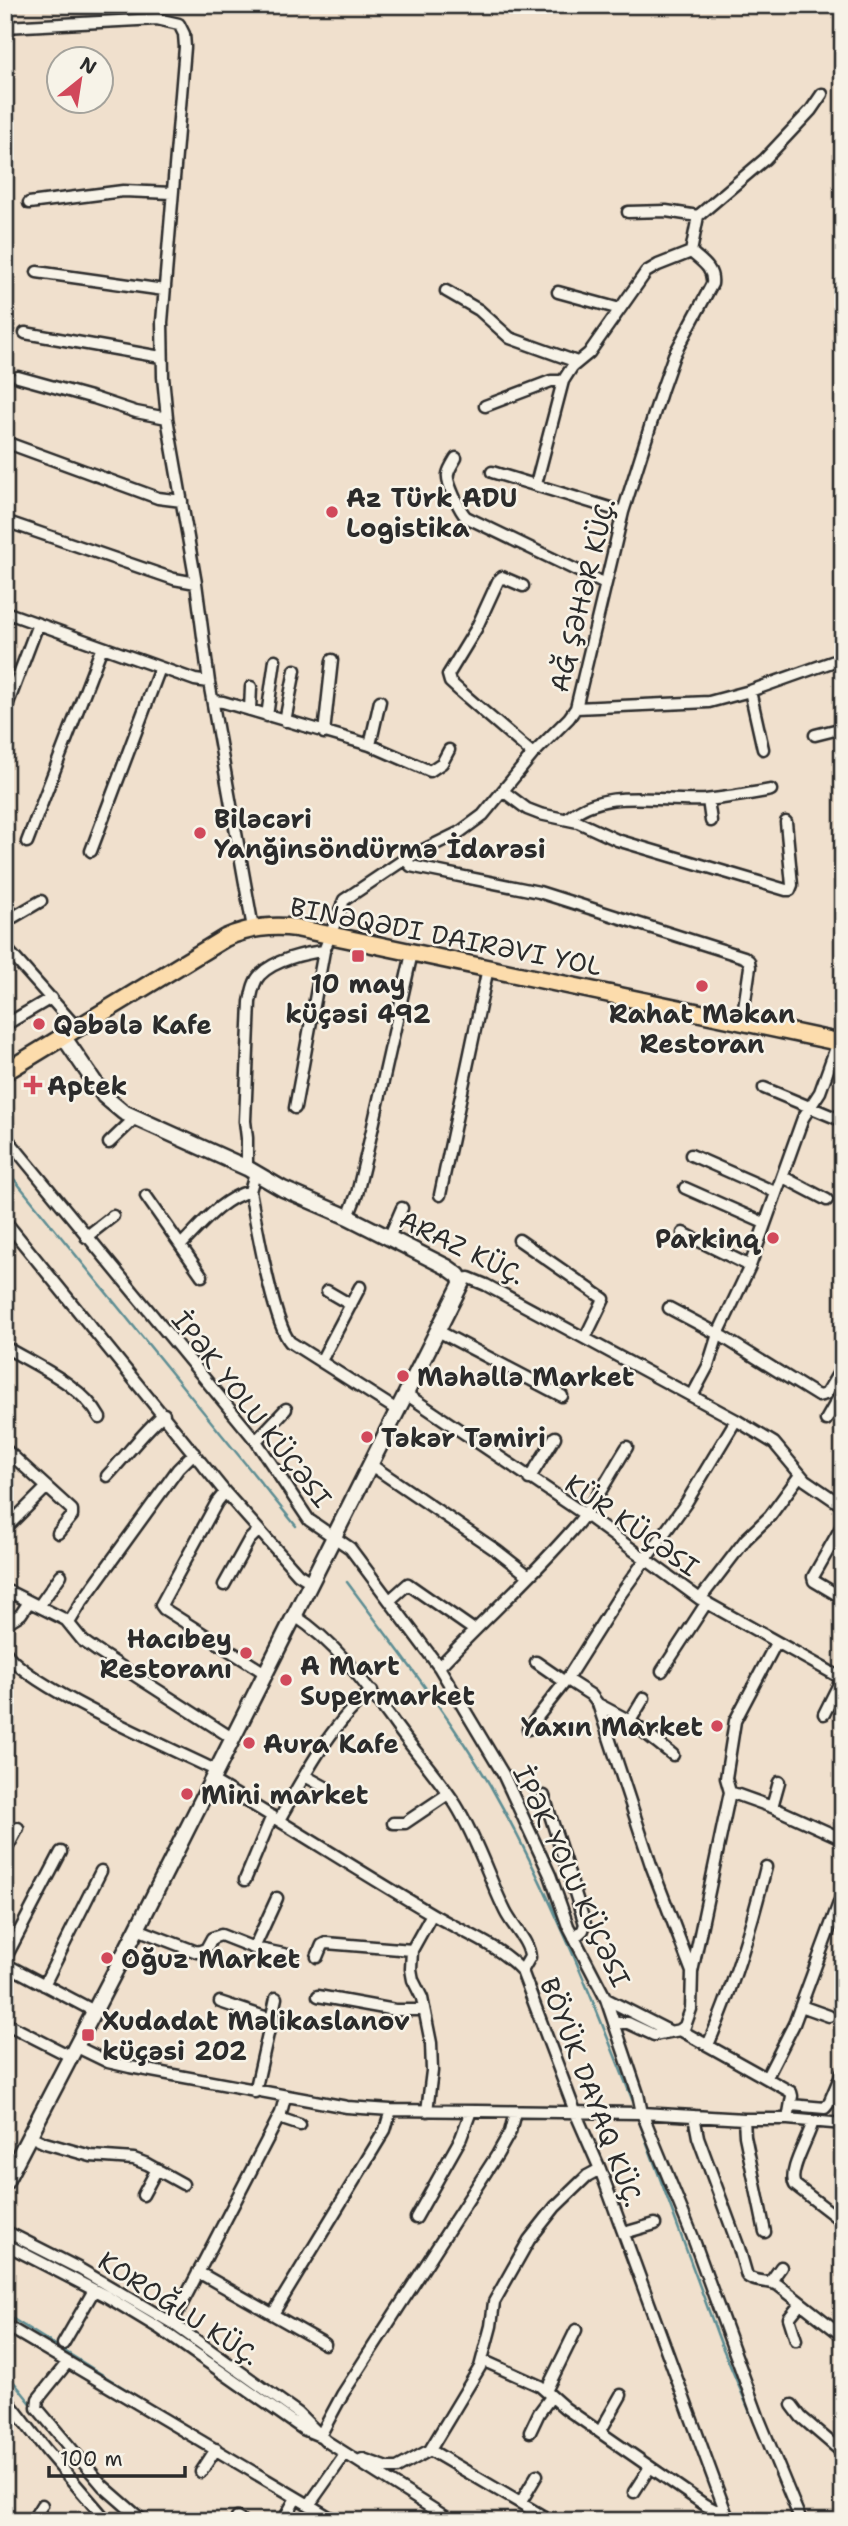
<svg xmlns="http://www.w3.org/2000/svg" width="848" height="2526" viewBox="0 0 848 2526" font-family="'Shantell Sans',sans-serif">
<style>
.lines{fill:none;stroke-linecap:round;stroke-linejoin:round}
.stream{stroke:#5d8d93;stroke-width:2.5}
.street-casing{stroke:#2b2b2b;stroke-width:15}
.secondary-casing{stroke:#2b2b2b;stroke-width:19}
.primary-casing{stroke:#2b2b2b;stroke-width:21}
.street{stroke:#f7f3e8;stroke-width:10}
.secondary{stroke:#f7f3e8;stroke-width:14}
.primary{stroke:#fcdcac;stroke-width:16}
.poi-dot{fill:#d1495b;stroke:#f7f3e8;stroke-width:2.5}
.labels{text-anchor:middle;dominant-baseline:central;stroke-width:5;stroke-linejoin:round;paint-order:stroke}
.poi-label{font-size:26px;font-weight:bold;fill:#2b2b2b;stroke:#f7f3e8;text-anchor:start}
.street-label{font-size:26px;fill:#2b2b2b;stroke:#f7f3e8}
</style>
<rect width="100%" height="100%" fill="#f0e0cd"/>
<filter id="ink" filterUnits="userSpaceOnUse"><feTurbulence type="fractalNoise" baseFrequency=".0143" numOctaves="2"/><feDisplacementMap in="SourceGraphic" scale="14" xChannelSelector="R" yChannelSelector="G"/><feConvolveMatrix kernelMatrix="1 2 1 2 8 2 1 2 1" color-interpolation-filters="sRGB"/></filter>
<g filter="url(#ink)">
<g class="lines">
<!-- stream -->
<path class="stream" d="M5 1168 296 1526
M347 1582C396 1648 448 1714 490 1785 548 1887 591 1995 634 2104
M640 2124 721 2344 796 2521
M5 2238 59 2264 174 2331 294 2416
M5 2314 164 2413
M5 2371 33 2406
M103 2493 135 2521"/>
<defs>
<path id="street" d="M5 27 157 19 179 24 184 34 185 47 162 322 163 377 167 418 196 583 209 682 253 928
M29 203 123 191 172 193
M628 212 666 211 698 216
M37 272 164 290
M446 291 479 310 510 338 577 362
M558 292 620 309
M25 333 161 357
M18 377 94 398 136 412 167 418
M485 406 551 381H563L572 367 589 353 646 272 658 265 691 252
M5 442 158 498 182 501
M456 458C453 463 449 469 448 474 446 482 460 511 466 517L605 584
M492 472 623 512
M536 484 563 381
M5 521 174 579 196 583
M523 586 502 577 498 581 476 629 448 675 450 682 461 692 533 754
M5 612 195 680 209 682
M750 691 763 749
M213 701 223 702 370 745 430 771 442 763 449 750
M576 708 709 702 750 691 843 658
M250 710 251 687
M5 711 38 624
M267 716 275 660
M285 721 295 670
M324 733 332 660
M815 735 843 728
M370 745 380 701
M503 791 527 809 540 814 578 822 617 840 786 890H790L792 885 786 822
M708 800 711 821
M567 819C605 786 660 803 705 800 727 798 749 794 771 790
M27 842 102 647
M91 851 160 668
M405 859 411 866 420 868 539 892 744 957 749 961 750 967 742 1021
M5 922 41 901
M5 947 77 1028
M5 1025 51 998
M764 1088 843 1121
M295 1108 324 951 344 900 405 859 460 832 483 815 533 754 569 718 576 708 623 512 662 389 674 355 712 284C714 268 701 261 691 252L698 216 765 159 811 110 822 94
M5 1136 256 1441 309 1520 350 1548 439 1667 503 1774 550 1875 568 1926 606 1999 638 2094 642 2113 692 2235 759 2419 801 2521
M109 1143 135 1118
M691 1155 775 1192
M247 1168V1138L245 1121 250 1002C252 993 253 982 260 975 274 960 305 953 324 951
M255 1174 250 1191C256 1222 273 1323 290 1342L397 1410
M783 1177 827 1200
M685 1188 764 1223
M440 1195 488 968
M146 1196 202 1276
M348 1217 357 1194 368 1148 412 953
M5 1221 225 1492 298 1574 311 1582
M683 1233 750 1266
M86 1237 113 1216
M389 1238 402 1208
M519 1240 604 1299 585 1338
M181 1245C202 1224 221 1199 250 1191
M461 1279 469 1278 486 1285 736 1420 774 1443 805 1480 843 1506
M327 1291 351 1305
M669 1308 718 1334 818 1396 826 1394 843 1366
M438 1331 562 1396
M5 1347C37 1366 82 1385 100 1418
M321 1361 360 1287
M406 1394 584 1514 700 1599 843 1679
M692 1396 708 1366 718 1334 750 1266 803 1118 820 1092 838 1042
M826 1420 842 1392 832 1384
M256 1441 286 1409
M5 1449 72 1510V1516L58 1533
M371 1465 497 1551 529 1576
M107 1476C127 1455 142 1433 164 1414
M529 1479 555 1437
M225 1492 217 1502 161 1605 164 1609 265 1673
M5 1529 47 1487
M224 1585 249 1540 259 1530
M10 1592 66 1620 83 1641 97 1651 232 1738
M841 1597 814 1581 813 1577 843 1524
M700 1599 746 1539 770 1516 800 1475
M390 1600 408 1584 474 1630
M39 1606 61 1575
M295 1616C335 1642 364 1682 392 1720 412 1749 437 1775 456 1805 477 1839 488 1876 505 1911 512 1926 529 1941 530 1957L522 1971
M69 1623 81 1603 178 1469 194 1453
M5 1624 21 1614 29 1602
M5 1651C25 1686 173 1749 215 1770
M536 1662 565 1682
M439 1667C483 1620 532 1577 574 1528 595 1504 610 1474 627 1447
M662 1671 707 1602
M566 1679 591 1695 598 1704 651 1865 692 1972
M598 1704 630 1721 673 1755
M824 1714 842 1678
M630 1721 644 1698
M528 1729 565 1682 620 1595 686 1503 736 1420
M305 1776 325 1787
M211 1780C285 1823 357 1870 432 1914 462 1932 499 1945 522 1971L576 2114 600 2169 729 2521
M730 1792 772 1807 843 1839
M544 1796 585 1924 583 1930 574 1938
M772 1807 779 1782
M279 1820C303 1778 333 1720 372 1691
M393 1823H405L448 1794
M5 1852 18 1828
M245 1880 272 1816
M137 1929 197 1952 206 1949 212 1938 221 1935 254 1948 293 1956
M254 1948 277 1898
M317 1957 322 1945 326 1943 412 1950
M5 1959 61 1852
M5 1964 94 2011
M44 1985 101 1871
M318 1996 395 2010H423
M606 1999 669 2031
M220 2002 271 2019
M801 2006 829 2016
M5 2023 70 2056
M614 2023H628L654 2035 680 2030 791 2092 792 2096 788 2119
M680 2030 685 2026 691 2009 692 1972 730 1792 726 1778 735 1721 776 1643
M708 2045C733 1988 751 1928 766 1867
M75 2046 108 2062 130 2067 347 2107 391 2110 642 2113 744 2119H788L843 2124
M767 2077 794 2024 843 1892
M255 2092 276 1998
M791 2105 825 2108 829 2103 843 2070
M427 2111 432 2071 431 2043 422 1998 413 1980 411 1969 412 1950 432 1914
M694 2116 698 2137 739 2248 747 2276C755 2283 768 2280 778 2285L843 2336
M279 2118 300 2125
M744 2119 745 2136 765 2232
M813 2121C809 2138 787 2172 795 2185L843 2222
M30 2136 45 2143 91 2156 134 2159 147 2164 183 2184
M143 2195 157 2169
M416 2218 461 2138 471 2111
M5 2231 78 2268 172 2323 298 2413 326 2441 452 2521
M624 2233 655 2224
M5 2244 106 2296 159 2328 303 2429 320 2436 342 2395 497 2155 510 2132 515 2112
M198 2272 325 2344
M771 2281 781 2267
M273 2314 385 2130 391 2110
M172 2323 281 2113 285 2097
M5 2325 336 2521
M796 2340 789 2318 801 2303
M63 2344 94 2290
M482 2360 540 2386 565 2408 705 2505 715 2510 724 2509
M67 2363 38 2399 37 2408 103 2486 143 2521
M546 2391 576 2330
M5 2397 46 2450 107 2521
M792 2405 801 2417 843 2453
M530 2432 539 2413 551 2397
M600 2432 621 2395
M430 2450 551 2521
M358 2461 363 2459 388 2468H397L430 2450 480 2367 491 2326 494 2302 529 2240 555 2207 587 2176 600 2169
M201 2472 216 2449
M634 2492 650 2467
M521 2502 537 2475
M309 2505 345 2454
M237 2518 242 2521
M32 2521 42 2505
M283 2521 296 2498"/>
<path id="secondary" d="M5 2183 137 1929 462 1282 458 1275 447 1267 348 1217 283 1189 247 1168 123 1112 104 1096 63 1036"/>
<path id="primary" d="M5 1072 225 938C249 927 271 925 296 928L843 1043"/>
</defs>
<!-- street casing -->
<use href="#street" class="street-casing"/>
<!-- secondary casing -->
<use href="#secondary" class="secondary-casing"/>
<!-- primary casing -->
<use href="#primary" class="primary-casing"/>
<!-- street -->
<use href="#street" class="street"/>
<!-- secondary -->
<use href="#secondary" class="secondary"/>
<!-- primary -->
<use href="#primary" class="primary"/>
</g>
</g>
<!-- markers -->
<g class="poi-dot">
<circle cx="332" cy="512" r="7"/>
<circle cx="200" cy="833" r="7"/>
<rect x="351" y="949" width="14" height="14" rx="3.5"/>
<circle cx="702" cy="986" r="7"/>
<circle cx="39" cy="1024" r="7"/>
<path d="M29.5 1074.5h7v7h7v7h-7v7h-7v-7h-7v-7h7z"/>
<circle cx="773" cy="1238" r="7"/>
<circle cx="403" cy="1376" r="7"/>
<circle cx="367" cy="1437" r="7"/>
<circle cx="246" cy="1653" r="7"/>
<circle cx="286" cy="1680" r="7"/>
<circle cx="717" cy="1726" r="7"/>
<circle cx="249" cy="1743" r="7"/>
<circle cx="187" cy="1794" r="7"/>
<circle cx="107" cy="1958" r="7"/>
<rect x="81" y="2028" width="14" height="14" rx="3.5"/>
</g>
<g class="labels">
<!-- poi labels -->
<g class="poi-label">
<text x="346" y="497">Az Türk ADU<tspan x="346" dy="30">Logistika</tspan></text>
<text x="214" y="818">Biləcəri<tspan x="214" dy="30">Yanğinsöndürmə İdarəsi</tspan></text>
<text x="358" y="983" text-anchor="middle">10 may<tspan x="358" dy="30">küçəsi 492</tspan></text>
<text x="702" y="1013" text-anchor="middle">Rahat Məkan<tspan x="702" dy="30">Restoran</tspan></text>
<text x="53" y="1024">Qəbələ Kafe</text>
<text x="47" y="1085">Aptek</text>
<text x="759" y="1238" text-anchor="end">Parkinq</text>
<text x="417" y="1376">Məhəllə Market</text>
<text x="381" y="1437">Təkər Təmiri</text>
<text x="232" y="1638" text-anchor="end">Hacıbey<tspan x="232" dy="30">Restoranı</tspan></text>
<text x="300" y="1665">A Mart<tspan x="300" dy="30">Supermarket</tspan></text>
<text x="703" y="1726" text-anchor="end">Yaxın Market</text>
<text x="263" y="1743">Aura Kafe</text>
<text x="201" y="1794">Mini market</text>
<text x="121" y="1958">Oğuz Market</text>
<text x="102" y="2020">Xudadat Məlikaslanov<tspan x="102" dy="30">küçəsi 202</tspan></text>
</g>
<!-- street labels -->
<g class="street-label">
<text transform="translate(582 595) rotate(-76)">AĞ ŞƏHƏR KÜÇ.</text>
<text transform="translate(446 936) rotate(11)">BINƏQƏDI DAIRƏVI YOL</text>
<text transform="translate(462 1247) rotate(26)">ARAZ KÜÇ.</text>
<text transform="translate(252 1409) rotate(52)">İPƏK YOLU KÜÇƏSI</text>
<text transform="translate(632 1525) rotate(35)">KÜR KÜÇƏSI</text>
<text transform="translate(572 1876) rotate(65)">İPƏK YOLU KÜÇƏSI</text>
<text transform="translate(592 2092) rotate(69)">BÖYÜK DAYAQ KÜÇ.</text>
<text transform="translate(179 2308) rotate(33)">KOROĞLU KÜÇ.</text>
</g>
</g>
<!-- margin -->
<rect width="848" height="2526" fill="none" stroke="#f7f3e8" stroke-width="28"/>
<rect x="14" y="14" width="820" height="2498" fill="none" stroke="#2b2b2b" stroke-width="2.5" filter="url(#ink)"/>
<!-- north arrow -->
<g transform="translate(80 80) rotate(30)"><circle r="33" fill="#f7f3e8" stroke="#a5a39c" stroke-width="2"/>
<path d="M0-5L12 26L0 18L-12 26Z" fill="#d1495b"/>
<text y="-10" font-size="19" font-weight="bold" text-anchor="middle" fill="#2b2b2b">N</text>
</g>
<!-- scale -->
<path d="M49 2466v10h136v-10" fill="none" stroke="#2b2b2b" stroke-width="3.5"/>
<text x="60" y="2466" font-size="21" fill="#2b2b2b" stroke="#f7f3e8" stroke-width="5" paint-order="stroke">100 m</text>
</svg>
